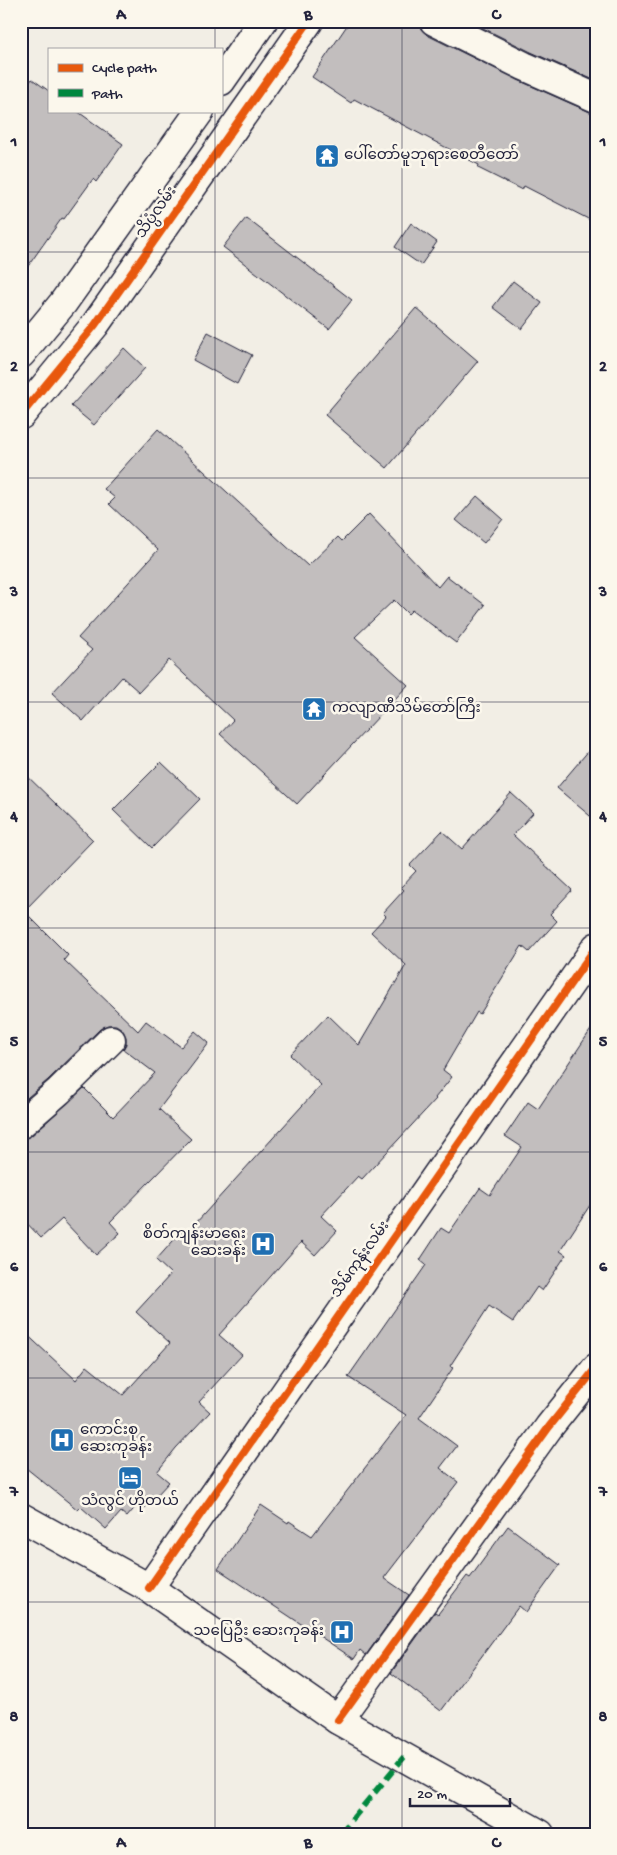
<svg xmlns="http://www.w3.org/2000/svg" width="617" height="1855" viewBox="0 0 617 1855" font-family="'Gochi Hand','Noto Sans Myanmar',sans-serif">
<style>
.building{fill:#c2bebe;stroke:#22223b}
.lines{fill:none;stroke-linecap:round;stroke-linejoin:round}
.minor-casing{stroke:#22223b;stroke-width:31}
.major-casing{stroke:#22223b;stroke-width:31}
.minor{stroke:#fbf7ec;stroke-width:28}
.major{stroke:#fbf7ec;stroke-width:28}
.quiet{stroke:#00873e;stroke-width:6;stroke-dasharray:12 6;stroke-linecap:butt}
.cycleway-casing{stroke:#fbf7ec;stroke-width:11}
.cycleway{stroke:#e8590c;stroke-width:8}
.grid{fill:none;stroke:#22223b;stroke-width:1;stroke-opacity:0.55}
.labels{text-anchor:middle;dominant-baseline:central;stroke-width:5;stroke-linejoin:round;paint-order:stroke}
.poi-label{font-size:15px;fill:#22223b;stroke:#fbf7ec;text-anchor:start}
.street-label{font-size:15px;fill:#22223b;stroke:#fbf7ec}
.neatline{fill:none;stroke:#22223b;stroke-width:2}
.grid-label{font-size:16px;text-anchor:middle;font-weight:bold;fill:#22223b}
</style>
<rect width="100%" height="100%" fill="#f2eee5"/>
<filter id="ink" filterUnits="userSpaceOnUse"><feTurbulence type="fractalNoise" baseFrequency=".02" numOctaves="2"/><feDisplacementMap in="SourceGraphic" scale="10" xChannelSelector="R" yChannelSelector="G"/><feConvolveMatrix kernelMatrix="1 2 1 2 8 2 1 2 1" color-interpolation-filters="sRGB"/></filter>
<g filter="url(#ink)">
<!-- building -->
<path class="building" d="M350 21H418L421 29 427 35 518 80 590 112 596 113V223L524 186 522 190 478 168 479 165 354 99 351 103 312 77Z
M469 21H596V81L531 52Z
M32 79 49 91V111H77L123 144 96 182 93 179 64 219 62 218 21 276V93Z
M246 218 352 300 329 329 223 247Z
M411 223 437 242 421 265 395 247Z
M513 281 542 303 522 329 493 307Z
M416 308 478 361 387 468 325 415Z
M208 332 252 355 237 384 193 360Z
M124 348 145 368 94 425 71 406Z
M158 429 308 566 338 537 342 541 369 514 438 587 447 576 485 605 456 643 412 610 408 614 394 600 355 637 408 685 297 804 220 734 233 720 169 660 139 692 122 677 83 721 52 693 92 650 78 638 158 550 109 504 115 498 104 489Z
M477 496 503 519 484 543 456 520Z
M596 742V821L557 788Z
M161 762 200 799 152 848 113 810Z
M21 770 93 840 24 911 68 955 64 960 138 1031 146 1021 181 1047 195 1031 209 1043 159 1109 191 1139 110 1222 120 1233 96 1255 62 1219 41 1238 21 1217V1139L31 1136 84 1088 113 1117 155 1073 123 1049 126 1044V1037L122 1029 116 1025H108L100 1029 48 1080 21 1103Z
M511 793 533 813 513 835 572 890 550 914 557 921 529 952 522 946 480 1014 477 1012 443 1070 452 1077 435 1098 436 1099 362 1179 358 1176 321 1216 337 1231 315 1255 301 1242 219 1335 242 1355 199 1402 210 1412 176 1448 157 1472 169 1482 144 1509 138 1504 127 1517 121 1512 106 1529 81 1507 78 1510 21 1464V1329L76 1380 87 1366 123 1395 170 1343 136 1312 171 1274 156 1260 181 1232 185 1235 321 1085 290 1055 328 1015 359 1045 406 965 371 932 386 916 383 913 404 890 401 887 416 871 410 865 442 831 462 849Z
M596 1022V1196L560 1251 566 1255 542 1291 537 1287 513 1322 489 1306 450 1366 453 1368 419 1418 457 1446 440 1468 458 1482 384 1578 409 1595 366 1655 360 1650 354 1659 218 1569 261 1505 288 1523 289 1521 312 1536 406 1415 348 1377 426 1265 420 1260 441 1228 449 1233 480 1188 490 1195 522 1147 505 1136 528 1102 538 1109Z
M508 1526 560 1565 526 1612 519 1606 441 1711 391 1673 435 1612 438 1614 467 1576 470 1578Z"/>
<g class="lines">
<defs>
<path id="minor" d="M434 21 524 66 596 98
M221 81 263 21
M21 354 63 303 200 111
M21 415 95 325 309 21
M21 1124 59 1091 111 1040
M149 1588 596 947
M338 1720 549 1427 596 1368"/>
<path id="major" d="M21 1517 149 1588 338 1720 540 1834"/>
</defs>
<!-- minor casing -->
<use href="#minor" class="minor-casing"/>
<!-- major casing -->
<use href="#major" class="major-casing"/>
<!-- minor -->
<use href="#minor" class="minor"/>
<!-- major -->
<use href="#major" class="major"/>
<!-- quiet -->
<path class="quiet" d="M340 1834 404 1757"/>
<defs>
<path id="cycleway" d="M21 415 95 325 309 21
M149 1588 596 947
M338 1720 549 1427 596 1368"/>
</defs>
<!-- cycleway casing -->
<use href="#cycleway" class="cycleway-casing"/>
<!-- cycleway -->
<use href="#cycleway" class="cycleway"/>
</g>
</g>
<!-- grid -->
<path class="grid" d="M215 21V49M402 21V1834M215 111V1834M21 252H596M21 478H596M21 702H596M21 928H596M21 1152H596M21 1378H596M21 1602H596"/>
<!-- icons -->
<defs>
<symbol id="temple-square" viewBox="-11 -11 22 22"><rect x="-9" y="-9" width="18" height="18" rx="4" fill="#1f6fb2" stroke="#fbf7ec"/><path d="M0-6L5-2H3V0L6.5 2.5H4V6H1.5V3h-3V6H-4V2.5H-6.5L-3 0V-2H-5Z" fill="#fff"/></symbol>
<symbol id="hospital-square" viewBox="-11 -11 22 22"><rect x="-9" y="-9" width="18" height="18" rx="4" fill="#1f6fb2" stroke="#fbf7ec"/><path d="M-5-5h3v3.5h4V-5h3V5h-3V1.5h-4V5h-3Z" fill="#fff"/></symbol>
<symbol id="hotel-square" viewBox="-11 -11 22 22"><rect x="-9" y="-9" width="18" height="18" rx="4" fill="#1f6fb2" stroke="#fbf7ec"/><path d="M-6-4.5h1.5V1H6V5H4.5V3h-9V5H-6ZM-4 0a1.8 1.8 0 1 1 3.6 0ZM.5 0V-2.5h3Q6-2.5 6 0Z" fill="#fff"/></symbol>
</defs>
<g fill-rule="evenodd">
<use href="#temple-square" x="313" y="142" width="28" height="28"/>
<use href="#temple-square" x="300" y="695" width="28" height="28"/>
<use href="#hospital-square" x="249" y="1230" width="28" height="28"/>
<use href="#hospital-square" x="48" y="1426" width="28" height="28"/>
<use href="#hotel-square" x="116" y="1464" width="28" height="28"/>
<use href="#hospital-square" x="328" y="1618" width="28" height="28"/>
</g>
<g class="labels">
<!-- poi labels -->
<g class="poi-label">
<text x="344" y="156">ပေါ်တော်မူဘုရားစေတီတော်</text>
<text x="332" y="709">ကလျာဏီသိမ်တော်ကြီး</text>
<text x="246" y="1235" text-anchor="end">စိတ်ကျန်းမာရေး<tspan x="246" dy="17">ဆေးခန်း</tspan></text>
<text x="80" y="1431">ကောင်းစု<tspan x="80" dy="17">ဆေးကုခန်း</tspan></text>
<text x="130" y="1502" text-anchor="middle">သံလွင် ဟိုတယ်</text>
<text x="324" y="1632" text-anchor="end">သပြေဦး ဆေးကုခန်း</text>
</g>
<!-- street labels -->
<g class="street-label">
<text transform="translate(157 213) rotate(-55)">သိပ္ပံလမ်း</text>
<text transform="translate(361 1260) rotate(-55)">သိမ်ကုန်းလမ်း</text>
</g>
</g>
<!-- margin -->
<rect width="617" height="1855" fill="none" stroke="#fbf7ec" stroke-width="55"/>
<!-- legend -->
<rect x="48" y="48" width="175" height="65" fill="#fbf7ec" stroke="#a4a2a5"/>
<rect x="58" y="64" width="25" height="8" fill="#e8590c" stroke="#a4a2a5"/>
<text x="92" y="72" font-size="15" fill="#22223b">Cycle path</text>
<rect x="58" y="89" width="25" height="8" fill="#00873e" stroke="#a4a2a5"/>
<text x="92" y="98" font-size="15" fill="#22223b">Path</text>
<!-- scale -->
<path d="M410 1798v8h100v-8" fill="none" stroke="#22223b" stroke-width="2.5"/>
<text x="417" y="1798" font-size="15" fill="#22223b" stroke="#fbf7ec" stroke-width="4" paint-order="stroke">20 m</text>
<rect x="28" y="28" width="562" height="1800" class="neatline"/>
<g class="grid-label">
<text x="121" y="19">A</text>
<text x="308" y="19">B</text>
<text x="496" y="19">C</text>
<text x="14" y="146">1</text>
<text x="603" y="146">1</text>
<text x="14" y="371">2</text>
<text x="603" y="371">2</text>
<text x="14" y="596">3</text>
<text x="603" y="596">3</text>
<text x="14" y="821">4</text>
<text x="603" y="821">4</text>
<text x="14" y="1046">5</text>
<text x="603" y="1046">5</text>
<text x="14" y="1271">6</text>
<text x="603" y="1271">6</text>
<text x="14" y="1496">7</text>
<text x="603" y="1496">7</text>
<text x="14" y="1721">8</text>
<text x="603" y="1721">8</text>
<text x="121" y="1847">A</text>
<text x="308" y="1847">B</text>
<text x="496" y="1847">C</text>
</g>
</svg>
